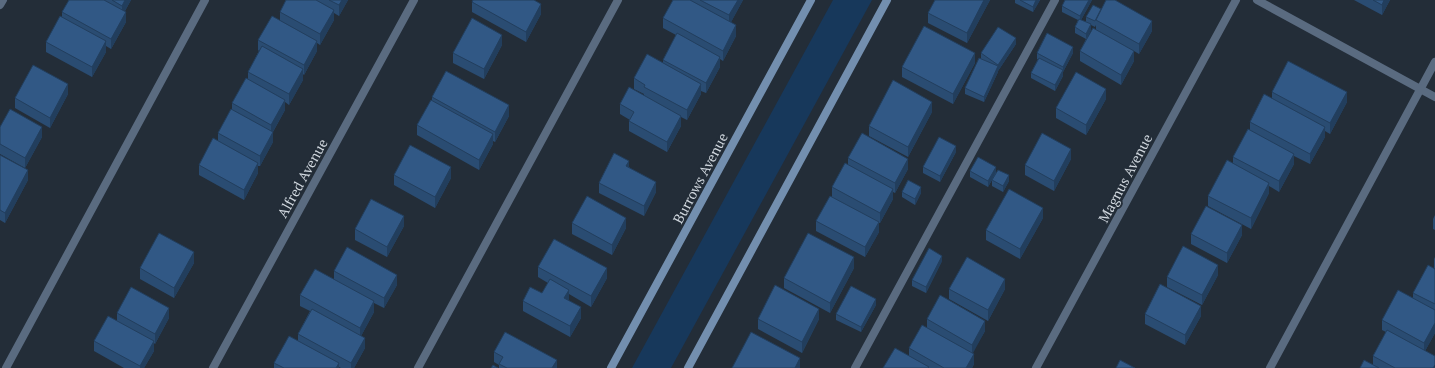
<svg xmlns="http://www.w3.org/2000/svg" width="1435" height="368" viewBox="0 0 1435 368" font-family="'PT Serif',serif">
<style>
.green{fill:#17385b}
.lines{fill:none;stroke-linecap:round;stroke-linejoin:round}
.lane{stroke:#5a6b80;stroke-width:8}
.street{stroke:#5a6b80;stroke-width:8}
.secondary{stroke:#738faf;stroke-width:8}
.wall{fill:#2a4c72;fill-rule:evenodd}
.shaded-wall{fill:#223e5d}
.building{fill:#315885;stroke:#223e5d}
.labels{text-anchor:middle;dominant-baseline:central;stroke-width:4;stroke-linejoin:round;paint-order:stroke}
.street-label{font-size:14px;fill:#d0d7de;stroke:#232d38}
</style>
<rect width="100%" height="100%" fill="#232d38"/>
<!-- green -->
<path class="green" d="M833 0H872L671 368H632Z"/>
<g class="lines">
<!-- lane -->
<path class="lane" d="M6 368 205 0
M418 368 618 0
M855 368 1055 0
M1270 368 1435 62"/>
<!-- street -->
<path class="street" d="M1257 0 1435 97
M0 5 3 0
M213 368 414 0
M1036 368 1236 0"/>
<!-- secondary -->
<path class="secondary" d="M611 368 811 0
M688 368 887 0"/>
</g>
<!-- wall -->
<path class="wall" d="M69 0H131L125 11 126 22 111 49 106 46V52L92 77 46 52V42L62 17V12Z
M286 0H348L339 16 334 13V20L320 45 317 43V51L304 75 303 74V80L289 105 285 102V110L273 132V142L260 166H258V173L244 200 199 175V165L218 141V133L232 109V103L248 79V72L259 51 258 50V40L280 20V12Z
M673 0H743L731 22 736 36 723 61 720 59V67L706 93 701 91V94L687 120 681 117V126L667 152 629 131V121L630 120 620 114V104L644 95V94L634 89V78L663 64V60L676 35 663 28V18Z
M935 0H990L967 43 928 23V13Z
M1015 0H1040L1033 12 1015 3Z
M1092 0 1081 20 1086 22V17L1101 9 1152 31 1139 54 1134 51V61L1121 85 1080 61V51L1086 39 1075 33V27L1078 20 1062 12V6ZM1091 25 1095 27 1096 25V29L1087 38 1091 30Z
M1354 0H1390L1382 15Z
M472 2 541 14 526 42 472 12Z
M1016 44 998 71V70V72L984 102 965 94V88L981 58V53Z
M502 45 484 79 453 63V53Z
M1037 53H1073L1063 72V76L1055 91 1031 78V73L1038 59H1037Z
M975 63 953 104 902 77V67Z
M1272 92 1347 102 1330 134 1325 131V137L1310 164 1294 156V164L1279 192 1269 186V193L1251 229 1208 206V196L1233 163V157L1250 130V122L1272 99Z
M68 94 50 128 15 108V98Z
M432 97 509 116 495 142 493 141V144L479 170 417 135V125L432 100Z
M1106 99 1086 135 1056 118V108Z
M932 112 908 157 869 136V126Z
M0 127 42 137 25 168 0 154Z
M956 152 940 182 923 173V167Z
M0 155 28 180 5 223 0 220Z
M848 158 908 169 895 193 893 192V199L880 223H879V232L865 257 816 231V221L832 197V187L848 165Z
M1071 159 1054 191 1025 175V165Z
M629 167 656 192 644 216 599 193V183Z
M970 171 996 172 1009 181 1003 192 992 186V180L996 173 988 187 970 177Z
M394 175 451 178 435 208 394 185Z
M902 192 921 193 915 205 902 197Z
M1435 215V230L1433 229V219Z
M1043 218 1020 259 986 240V230Z
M572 223 626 228 612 255 572 234Z
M404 226 387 257 355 240V229Z
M1191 234 1242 235 1227 263 1191 244Z
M1435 257V333L1425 351 1435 368H1360L1373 365V356L1386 332 1382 330V320L1413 298V293L1434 268V259Z
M942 261 926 293 912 286V280Z
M194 263 174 298 140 279V268Z
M538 267 607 278 591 307 569 294V301L581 318 570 337 523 311V301L542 293 548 283 538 277Z
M854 268 830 313 784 288V278Z
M334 271 397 285 384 308 374 303V312L361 336 365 348 354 368H341L339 367V368H274V363L298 340V334L310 311 300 306V295L334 279Z
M1218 275 1202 305 1167 287V277Z
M949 289H1005L988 321 949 299Z
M876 305 861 332 836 320V314Z
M117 313 169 318 155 344 154 343V351L144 368H124L94 351V341L117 321Z
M1145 314 1201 316 1185 345 1145 324Z
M758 319H819L802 353 758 329Z
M927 319 985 331 972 353 974 364 972 368H883L909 356V348L927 328Z
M494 352 557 368H499V365L494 362Z"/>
<!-- shaded-wall -->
<path class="shaded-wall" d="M125 0H131L122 16V6Z
M342 0H348L339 16V5Z
M738 0H743L729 26V15Z
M984 0H990L967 43V33Z
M1036 0H1040L1033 12V7Z
M1089 0H1092L1080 22V16Z
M1384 0H1390L1382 15V5Z
M541 4V14L526 42V32Z
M334 10V20L320 45V34Z
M126 12V22L111 49V39Z
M1152 21V31L1139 54V44Z
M1091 24V30L1086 39V34Z
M736 25V36L723 61V51Z
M502 35V45L484 79V69Z
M1016 38V44L998 71V65Z
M106 41V52L92 77V67Z
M317 41V51L304 75V65Z
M1073 47V53L1063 72V67Z
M1134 51V61L1121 85V75Z
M975 53V63L953 104V94Z
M720 57V67L706 93V83Z
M998 66V72L984 102V97Z
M303 69V80L289 105V94Z
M1063 70V76L1055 91V85Z
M68 84V94L50 128V118Z
M701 84V94L687 120V110Z
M1106 89V99L1086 135V125Z
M1347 92V102L1330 134V123Z
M285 100V110L271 135V125Z
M932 102V112L908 157V147Z
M509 105V116L495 142V132Z
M681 116V126L667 152V142Z
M42 127V137L25 168V158Z
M1325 127V137L1310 164V154Z
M273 132V142L260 166V156Z
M493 134V144L479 170V160Z
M956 146V152L940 182V176Z
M1071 149V159L1054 191V181Z
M1294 154V164L1279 192V181Z
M908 159V169L895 193V183Z
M629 161V171L626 166Z
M258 163V173L244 200V190Z
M451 167V178L435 208V197Z
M996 167V172L988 187V181Z
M28 170V180L5 223V213Z
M1009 175V181L1003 192V186Z
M656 182V192L644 216V206Z
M1269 183V193L1251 229V218Z
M921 187V193L915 205V199Z
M893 189V199L880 223V213Z
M1043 208V218L1020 259V249Z
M404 216V226L387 257V247Z
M626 218V228L612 255V245Z
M879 222V232L865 257V247Z
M1242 225V235L1227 263V253Z
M194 252V263L174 298V288Z
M942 256V261L926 293V287Z
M854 257V268L830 313V303Z
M1218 265V275L1202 305V295Z
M607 268V278L591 307V296Z
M397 275V285L384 308V298Z
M1005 279V289L988 321V310Z
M569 290V300L564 309V298Z
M876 299V305L861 332V327Z
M374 301V312L360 338V328Z
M1201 306V316L1185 345V335Z
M581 307V318L570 337V326Z
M169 308V318L155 344V334Z
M819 309V319L802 353V342Z
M985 321V331L972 355V345Z
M1435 323V333L1424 353V343Z
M365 338V348L354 368H351V363Z
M154 341V351L144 368H140V366Z
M974 354V364L972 368H966Z
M800 358V368H795Z
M557 360V368H552Z
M339 363V368H336Z"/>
<!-- building -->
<path class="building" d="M69 0H104L126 12 111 39 62 12Z
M112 0H125L122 6Z
M286 0H316L334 10 320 34 280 12Z
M329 0H342L339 5Z
M473 0H534L541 4 526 32 472 2Z
M673 0H690L736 25 723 51 663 18Z
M700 0H738L729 15Z
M935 0H984L967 33 928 13Z
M1020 0H1036L1033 7Z
M1065 0H1089L1080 16 1062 6Z
M1106 0H1115L1152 21 1139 44 1096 20Z
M1373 0H1384L1382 5Z
M1093 5 1101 9 1095 21 1086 17Z
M60 16 106 41 92 67 46 42Z
M272 16 317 41 304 65 258 40Z
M472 18 502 35 484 69 453 53Z
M1079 19 1091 24 1086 34 1075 27Z
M924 26 975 53 953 94 902 67Z
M998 27 1016 38 998 65 981 53Z
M1093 28 1134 51 1121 75 1080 51Z
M677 33 720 57 706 83 663 60Z
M1047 33 1073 47 1063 67 1037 53Z
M262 46 303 69 289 94 248 72Z
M647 54 701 84 687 110 644 87 645 85 634 78Z
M979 58 998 66 984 97 965 88Z
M1039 58 1063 70 1055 85 1031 73Z
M1288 61 1347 92 1330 123 1272 92Z
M33 65 68 84 50 118 15 98Z
M446 71 509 105 495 132 432 97Z
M1076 72 1106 89 1086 125 1056 108Z
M246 78 285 100 271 125 232 103Z
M893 80 932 102 908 147 869 126Z
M629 87 681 116 667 142 629 121 634 112 620 104Z
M1264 94 1325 127 1310 154 1250 122Z
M431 100 493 134 479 160 417 125Z
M10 109 42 127 25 158 0 144V127Z
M231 109 273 132 260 156 218 133Z
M1248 129 1294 154 1279 181 1233 157Z
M862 133 908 159 895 183 848 158Z
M1042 133 1071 149 1054 181 1025 165Z
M939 137 956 146 940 176 923 167Z
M213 138 258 163 244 190 199 165Z
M410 145 451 167 435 197 394 175Z
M614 153 629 161 626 166 656 182 644 206 599 183Z
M0 155 28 170 5 213 0 210Z
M978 157 996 167 988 181 970 171Z
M1227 160 1269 183 1251 218 1208 196Z
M845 163 893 189 880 213 832 187Z
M998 170 1009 175 1003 186 992 180Z
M908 180 921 187 915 199 902 192Z
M1009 189 1043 208 1020 249 986 230Z
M587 196 626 218 612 245 572 223Z
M830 196 879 222 865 247 816 221Z
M371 199 404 216 387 247 355 229Z
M1206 206 1242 225 1227 253 1191 234Z
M159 233 194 252 174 288 140 268Z
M808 233 854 257 830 303 784 278Z
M554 239 607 268 591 296 538 267Z
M1183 246 1218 265 1202 295 1167 277Z
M347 247 397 275 384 298 334 271Z
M929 248 942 256 926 287 912 280Z
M967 257 1005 279 988 310 949 289Z
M1428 265 1435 269V304L1413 293Z
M315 269 374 301 360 328 300 295Z
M550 279 569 290 564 298 581 307 570 326 523 301 530 287 542 293Z
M1160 284 1201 306 1185 335 1145 314Z
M775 285 819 309 802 342 758 319Z
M851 286 876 299 861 327 836 314Z
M131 287 169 308 155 334 117 313Z
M1398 290 1435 310V323L1424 343 1382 320Z
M940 295 985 321 972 345 927 319Z
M312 309 365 338 351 363 298 334Z
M108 316 154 341 140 366 94 341Z
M922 325 974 354 966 368H944L909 348Z
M1387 330 1435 356V365L1433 368H1395L1373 356Z
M505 332 557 360 552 368H507L499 364 503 357 494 352Z
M751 332 800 358 795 368H732Z
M289 336 339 363 336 368H284L274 363Z
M895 348 929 367 928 368H883Z
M1120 360 1135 368H1116Z
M1364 360 1379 368H1360Z
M493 365 498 368H491Z"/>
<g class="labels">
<!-- street labels -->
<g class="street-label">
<text transform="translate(302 178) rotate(-61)">Alfred Avenue</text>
<text transform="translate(700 178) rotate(-62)">Burrows Avenue</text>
<text transform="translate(1125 178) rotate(-62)">Magnus Avenue</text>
</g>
</g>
</svg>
